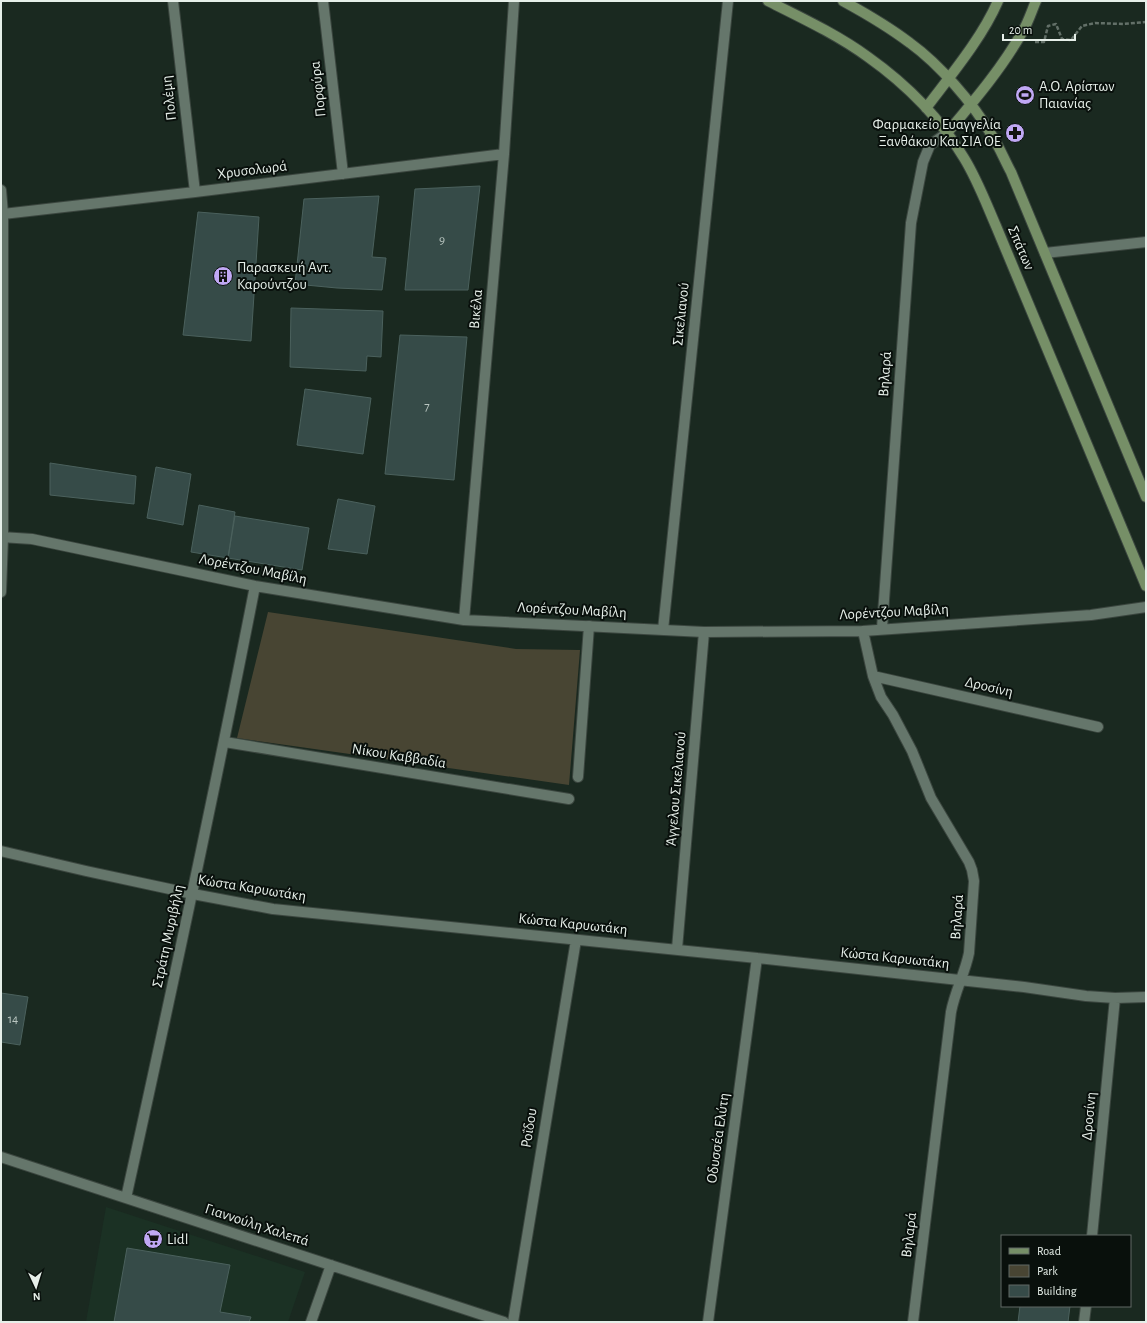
<svg xmlns="http://www.w3.org/2000/svg" width="1147" height="1323" viewBox="0 0 1147 1323" font-family="'Alegreya Sans',sans-serif">
<style>
.built{fill:#1b3124}
.green{fill:#484533}
.building{fill:#364b48;stroke:#4b615d}
.lines{fill:none;stroke-linecap:round;stroke-linejoin:round}
.service-casing{stroke:#3b463f;stroke-width:12}
.minor-casing{stroke:#3b463f;stroke-width:12}
.tertiary-casing{stroke:#3b463f;stroke-width:12}
.secondary-casing{stroke:#3b463f;stroke-width:12}
.path{stroke:#637068;stroke-width:2.5;stroke-dasharray:4 2;stroke-linecap:butt}
.service{stroke:#65766b;stroke-width:10}
.minor{stroke:#65766b;stroke-width:10}
.tertiary{stroke:#65766b;stroke-width:10}
.secondary{stroke:#768f67;stroke-width:10}
.labels{text-anchor:middle;dominant-baseline:central;stroke-width:4;stroke-linejoin:round;paint-order:stroke}
.number-label{font-size:13px;fill:#bac6c1}
.poi-label{font-size:15px;fill:#e6efe9;stroke:#09100c;text-anchor:start}
.street-label{font-size:15px;fill:#e6efe9;stroke:#09100c}
</style>
<rect width="100%" height="100%" fill="#1a2920"/>
<!-- built -->
<path class="built" d="M106 1207 305 1272 288 1322H86Z"/>
<!-- green -->
<path class="green" d="M268 612 516 649 580 650 569 785 237 738Z"/>
<!-- building -->
<path class="building" d="M480 186 468 290H405L415 189Z
M379 196 372 257 386 258 382 290 337 288 295 284 304 199Z
M198 212 259 217 251 341 183 335Z
M291 308 383 311 381 357 367 356 366 371 290 367Z
M400 335 467 337 454 480 385 474Z
M305 389 371 398 363 454 297 445Z
M50 463 136 476 134 504 50 495Z
M156 467 191 474 183 525 147 518Z
M338 499 375 506 367 554 328 549Z
M199 505 235 512 228 558 191 552Z
M235 516 309 528 302 570 228 558Z
M1 993 28 997 20 1045 1 1042Z
M127 1248 230 1265 220 1312 251 1317 249 1322H114Z
M1020 1306H1070L1068 1322H1018Z"/>
<g class="lines">
<defs>
<path id="service" d="M1045 253 1146 242
M578 777 589 626"/>
<path id="minor" d="M173 1 195 192
M323 1 343 174
M3 214 195 192 504 154
M1 537 32 539 255 586 464 620 704 632 863 631 1091 615 1146 607
M464 620 504 154 514 1
M882 628 911 223 923 162 930 145 947 133
M663 630 728 1
M863 631 873 676 881 697 893 715 912 751 931 798 969 862 972 870 974 881 969 953C965 973 955 991 951 1012L913 1322
M873 676 1098 727
M225 742 569 799
M1 851 86 871 193 894 273 909 757 958 1024 987 1086 996 1115 998 1146 997
M677 949 704 632
M1 1157 504 1322
M126 1198C171 994 215 791 255 586
M1092 1236 1115 998
M311 1322 331 1265
M513 1322 576 940
M708 1322 757 958
M1084 1322 1086 1306"/>
<path id="tertiary" d="M1 190 3 214V537L1 592"/>
<path id="secondary" d="M768 1C802 18 838 35 868 57 906 84 940 118 964 158 977 179 986 203 996 226L1146 586
M843 1C865 13 889 27 910 43 939 64 973 103 991 134 999 146 1004 159 1011 172L1146 497
M926 108C951 75 982 38 998 1
M947 133C974 101 1003 67 1024 29 1029 20 1032 10 1036 1"/>
</defs>
<!-- service casing -->
<use href="#service" class="service-casing"/>
<!-- minor casing -->
<use href="#minor" class="minor-casing"/>
<!-- tertiary casing -->
<use href="#tertiary" class="tertiary-casing"/>
<!-- secondary casing -->
<use href="#secondary" class="secondary-casing"/>
<!-- path -->
<path class="path" d="M1035 42H1044L1048 26 1056 24 1062 39 1071 40 1082 26 1095 23 1123 24 1146 22"/>
<!-- service -->
<use href="#service" class="service"/>
<!-- minor -->
<use href="#minor" class="minor"/>
<!-- tertiary -->
<use href="#tertiary" class="tertiary"/>
<!-- secondary -->
<use href="#secondary" class="secondary"/>
</g>
<!-- icons -->
<defs>
<symbol id="stadium-disc" viewBox="-11 -11 22 22"><circle r="9.5" fill="#c0a8f4" stroke="#09100c"/><path d="M0-5a6.5 5 0 1 0 0 10a6.5 5 0 1 0 0-10ZM-3.5-1.8h7v3.6h-7Z" fill="#111"/></symbol>
<symbol id="pharmacy-disc" viewBox="-11 -11 22 22"><circle r="9.5" fill="#c0a8f4" stroke="#09100c"/><path d="M-2-6h4v4h4v4h-4v4h-4v-4h-4v-4h4Z" fill="#111"/></symbol>
<symbol id="building-disc" viewBox="-11 -11 22 22"><circle r="9.5" fill="#c0a8f4" stroke="#09100c"/><path d="M-4-6H4V6H1V3H-1V6H-4ZM-2.5-4.3h1.7v1.8h-1.7ZM.8-4.3h1.7v1.8H.8ZM-2.5-1h1.7V.8h-1.7ZM.8-1h1.7V.8H.8Z" fill="#111"/></symbol>
<symbol id="supermarket-disc" viewBox="-11 -11 22 22"><circle r="9.5" fill="#c0a8f4" stroke="#09100c"/><path d="M-6-5.5h2.5l.6 2H6L4.5 2H-2.5L-4.4-4H-6ZM-1.5 3.2a1.3 1.3 0 1 0 .1 0ZM3 3.2a1.3 1.3 0 1 0 .1 0Z" fill="#111"/></symbol>
</defs>
<g fill-rule="evenodd">
<use href="#stadium-disc" x="1014" y="84" width="22" height="22"/>
<use href="#pharmacy-disc" x="1004" y="122" width="22" height="22"/>
<use href="#building-disc" x="212" y="265" width="22" height="22"/>
<use href="#supermarket-disc" x="142" y="1228" width="22" height="22"/>
</g>
<g class="labels">
<!-- number labels -->
<g class="number-label">
<text x="442" y="240">9</text>
<text x="427" y="406">7</text>
<text x="13" y="1019">14</text>
</g>
<!-- poi labels -->
<g class="poi-label">
<text x="1039" y="86">Α.Ο. Αρίστων<tspan x="1039" dy="17">Παιανίας</tspan></text>
<text x="1001" y="124" text-anchor="end">Φαρμακείο Ευαγγελία<tspan x="1001" dy="17">Ξανθάκου Και ΣΙΑ ΟΕ</tspan></text>
<text x="237" y="267">Παρασκευή Αντ.<tspan x="237" dy="17">Καρούντζου</tspan></text>
<text x="167" y="1239">Lidl</text>
</g>
<!-- street labels -->
<g class="street-label">
<text transform="translate(318 89) rotate(-96)">Πορφύρα</text>
<text transform="translate(169 98) rotate(-97)">Πολέμη</text>
<text transform="translate(252 170) rotate(-7)">Χρυσολωρά</text>
<text transform="translate(1021 248) rotate(67)">Σπάτων</text>
<text transform="translate(476 309) rotate(-85)">Βικέλα</text>
<text transform="translate(681 314) rotate(-84)">Σικελιανού</text>
<text transform="translate(885 374) rotate(-86)">Βηλαρά</text>
<text transform="translate(253 569) rotate(11)">Λορέντζου Μαβίλη</text>
<text transform="translate(572 610) rotate(3)">Λορέντζου Μαβίλη</text>
<text transform="translate(894 612) rotate(-3)">Λορέντζου Μαβίλη</text>
<text transform="translate(989 687) rotate(13)">Δροσίνη</text>
<text transform="translate(399 756) rotate(9)">Νίκου Καββαδία</text>
<text transform="translate(676 789) rotate(-85)">Άγγελου Σικελιανού</text>
<text transform="translate(252 888) rotate(9)">Κώστα Καρυωτάκη</text>
<text transform="translate(957 917) rotate(-86)">Βηλαρά</text>
<text transform="translate(573 924) rotate(6)">Κώστα Καρυωτάκη</text>
<text transform="translate(168 936) rotate(-78)">Στράτη Μυριβήλη</text>
<text transform="translate(895 958) rotate(6)">Κώστα Καρυωτάκη</text>
<text transform="translate(1089 1116) rotate(-85)">Δροσίνη</text>
<text transform="translate(529 1128) rotate(-81)">Ροΐδου</text>
<text transform="translate(718 1138) rotate(-82)">Οδυσσέα Ελύτη</text>
<text transform="translate(257 1225) rotate(18)">Γιαννούλη Χαλεπά</text>
<text transform="translate(909 1235) rotate(-83)">Βηλαρά</text>
</g>
</g>
<!-- border -->
<rect width="1147" height="1323" fill="none" stroke="#e6efe9" stroke-width="4"/>
<!-- legend -->
<rect x="1001" y="1235" width="130" height="72" fill="#09100c" stroke="#616964"/>
<rect x="1009" y="1248" width="20" height="6" fill="#768f67" stroke="#616964"/>
<text x="1037" y="1255" font-size="12" fill="#e6efe9">Road</text>
<rect x="1009" y="1265" width="20" height="12" fill="#484533" stroke="#616964"/>
<text x="1037" y="1275" font-size="12" fill="#e6efe9">Park</text>
<rect x="1009" y="1285" width="20" height="12" fill="#364b48" stroke="#616964"/>
<text x="1037" y="1295" font-size="12" fill="#e6efe9">Building</text>
<!-- north arrow -->
<g transform="translate(36 1287) rotate(176)" stroke="#09100c" stroke-width="3" paint-order="stroke">
<path d="M0-3L7 15L0 10L-7 15Z" fill="#e6efe9"/>
<text y="-6" font-size="11" font-weight="bold" text-anchor="middle" fill="#e6efe9">N</text>
</g>
<!-- scale -->
<path d="M1003 34v6h72v-6" fill="none" stroke="#e6efe9" stroke-width="2"/>
<text x="1009" y="34" font-size="12" fill="#e6efe9" stroke="#09100c" stroke-width="3" paint-order="stroke">20 m</text>
</svg>
